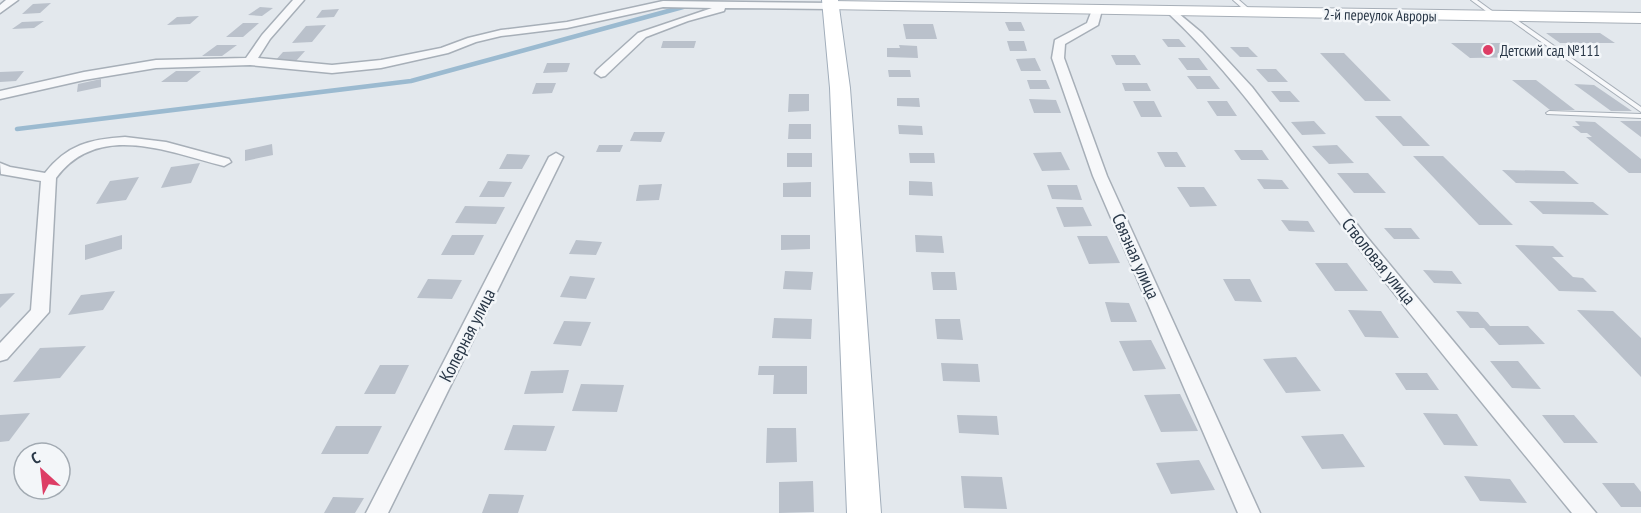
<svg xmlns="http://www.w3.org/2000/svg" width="1641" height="513" viewBox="0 0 1641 513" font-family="'PT Sans Narrow',sans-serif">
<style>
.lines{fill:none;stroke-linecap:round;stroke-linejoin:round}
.stream{stroke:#9bbad0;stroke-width:4.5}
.building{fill:#bac1cb}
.lane-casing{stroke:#a7afb8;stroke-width:2}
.street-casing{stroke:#a7afb8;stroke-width:3}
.secondary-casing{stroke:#a7afb8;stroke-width:2}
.primary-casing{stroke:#a1adba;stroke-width:2}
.lane{fill:#f7f8fa;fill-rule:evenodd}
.street{fill:#f7f8fa;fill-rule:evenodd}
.secondary{fill:#fff;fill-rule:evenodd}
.primary{fill:#fff;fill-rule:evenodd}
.poi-dot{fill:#dd3d65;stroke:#f3f6f9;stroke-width:2}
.labels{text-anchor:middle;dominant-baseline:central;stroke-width:5;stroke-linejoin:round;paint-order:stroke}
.far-street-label{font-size:15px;fill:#293747;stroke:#f3f6f9}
.far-poi-label{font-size:15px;fill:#293747;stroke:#f3f6f9;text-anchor:start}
.street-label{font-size:18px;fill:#293747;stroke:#f3f6f9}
</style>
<rect width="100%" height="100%" fill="#e3e8ed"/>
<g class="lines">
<!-- stream -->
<path class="stream" d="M17 129 411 81 683 7"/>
</g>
<!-- building -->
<path class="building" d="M51 3 40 13 22 14 33 4Z
M260 7 273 8 262 16 248 15Z
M339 9 334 17 316 18 322 10Z
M199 16 190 24 167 25 177 17Z
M44 21 34 28 12 29 22 22Z
M1005 22H1021L1025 31H1009Z
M243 23H259L243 37H226Z
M903 24H933L937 39H906Z
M326 25 312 42 292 43 306 26Z
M1546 33H1600L1615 43H1560Z
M1162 39H1179L1186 47H1168Z
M663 41H696L694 48H661Z
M1007 41H1024L1027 51H1010Z
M1451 43H1506L1526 57 1470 58Z
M217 45H237L222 56H202Z
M899 45 917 46 918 58 887 57V48H900Z
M1230 47H1248L1258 57H1240Z
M305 51 296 61 274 62 283 52Z
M1320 53H1344L1391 101H1365Z
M1111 55H1135L1141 65H1116Z
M1035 58 1041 71H1021L1016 59Z
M1178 58H1199L1208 70H1187Z
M547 63H570L567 72 543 73Z
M1256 69H1276L1288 82H1268Z
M888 70H910L911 77H889Z
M24 71 16 81 0 82V72Z
M176 71H201L187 82H161Z
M1187 76H1210L1220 89H1197Z
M101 79V87L77 92 78 84Z
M1027 80H1046L1050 89H1030Z
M1512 80H1536L1575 110H1550Z
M536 83H556L552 93 532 94Z
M1122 83H1147L1151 91H1125Z
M1574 84 1594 85 1632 111H1611Z
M1271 91H1290L1300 102H1280Z
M789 94H809V111L788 112Z
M897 98H919L920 107 897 106Z
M1029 99 1056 100 1061 113H1034Z
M1133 101H1154L1162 117H1141Z
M1207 101H1227L1237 116H1217Z
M1375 116H1401L1430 146H1403Z
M1314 121 1326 134 1302 135 1291 122Z
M1575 121 1595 122 1641 159V173H1629L1586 137H1592L1587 133H1581L1572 126H1580Z
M1620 121H1641V137Z
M789 124H811V139H788Z
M898 125 922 126 923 135 899 134Z
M634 132H665L661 142 630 141Z
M272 144 273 155 245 161V150Z
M599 145H623L620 152H596Z
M1337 145 1354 163 1329 164 1312 146Z
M1234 150H1262L1269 160H1241Z
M1061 152 1070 170 1042 171 1033 153Z
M1157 152H1177L1186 167H1165Z
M787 153H812V167H787Z
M909 153H934L935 163H910Z
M507 154 530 155 522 169H499Z
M1413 156H1443L1513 225H1479Z
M200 163 191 183 161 188 171 167Z
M1502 170 1564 171 1579 184 1516 183Z
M1337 173H1368L1386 193H1354Z
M139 177 126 200 96 204 110 181Z
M1257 179 1282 180 1289 189H1264Z
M488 181 512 182 504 197H479Z
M909 181 932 182 933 196 909 195Z
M811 182V197H783V183Z
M662 184 659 200 636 201 639 185Z
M1047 185H1077L1082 200 1052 199Z
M1177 187H1204L1217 206 1190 207Z
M1529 201 1593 202 1609 215 1543 214Z
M465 206 505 207 496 224 455 223Z
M1056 207H1083L1092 226 1064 227Z
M1281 220 1308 221 1315 232 1289 231Z
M1384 228H1411L1420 239H1394Z
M122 235V249L85 260V245Z
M452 235H484L474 255H441Z
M781 235H810V249L781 250Z
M915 235 942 236 944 253 916 252Z
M1077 236H1107L1120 263 1089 264Z
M576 240 602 242 596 255 569 254Z
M1515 245 1553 246 1564 257H1552L1573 277 1583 278 1597 292 1559 291Z
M1315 263H1347L1368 291H1335Z
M1423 270 1452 271 1462 284 1434 283Z
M785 271 813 272 811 290 783 289Z
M931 272H955L957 290H933Z
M570 276 595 278 586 299 560 297Z
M428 279 462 280 452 299 417 298Z
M1223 279H1250L1262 302 1235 301Z
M115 291 103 310 68 315 81 295Z
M15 293 0 308V294Z
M1105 302 1129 303 1137 322H1111Z
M1348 310 1381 311 1399 338 1365 337Z
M1577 310 1613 311 1641 338V377Z
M1456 311 1478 312 1490 326H1528L1545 344 1499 345 1484 328H1470Z
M774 318 812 319 811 339 772 338Z
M935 319H960L963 340 937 339Z
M564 321 591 322 581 346 553 344Z
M1151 340 1166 369 1133 371 1119 341Z
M86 346 60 378 13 382 40 348Z
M1296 357 1321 391 1286 393 1263 359Z
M1490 361H1518L1541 389 1512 388Z
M941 363 978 364 980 382 943 381Z
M380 365H409L395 394H364Z
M759 366H807V394H773L774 375H758Z
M569 370 563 393 524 394 531 371Z
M1395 373H1427L1439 390H1406Z
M581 384 624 385 617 412 572 411Z
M1180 394 1198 431 1161 432 1144 395Z
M30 413 9 441 0 442V415Z
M1423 413 1457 414 1478 446 1444 445Z
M957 415 997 416 999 435 959 433Z
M1542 415H1574L1598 443H1564Z
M513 425 555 426 546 451 504 450Z
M336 426H382L368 454H321Z
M767 428H796L797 462 766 463Z
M1343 434 1365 467 1322 469 1301 436Z
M1199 460 1215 490 1171 494 1156 463Z
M961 476 1002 477 1007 509 964 508Z
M1464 476 1510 479 1527 503 1480 501Z
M813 481 814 512 779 513V482Z
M1602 483H1634L1641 492V507H1621Z
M489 494 524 495 518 513H482Z
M333 497 364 498 355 513H324Z"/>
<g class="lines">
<defs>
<path id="lane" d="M1233 0H1239L1254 13 1249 14Z
M1471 0H1477L1499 16 1494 17Z
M1506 15H1510L1641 107V112L1506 17Z
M1549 111 1641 114V118L1547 114 1546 113Z"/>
<path id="street" d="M6 0H18L0 13V5Z
M293 0H304L270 39 258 58 332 65 381 60 441 48 468 38 501 30 567 22 663 1 831 3 836 6 831 9 725 8 724 11 688 21 646 37 605 76 601 77 595 73 597 70 638 33 712 8 663 7 567 28 501 36 476 42 448 53 381 68 332 73 250 65 156 68 84 80 0 99V91L84 72 156 60 246 58 262 35Z
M1097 7 1102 10 1098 25 1065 44 1064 58 1107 176 1260 513H1238L1093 176 1052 58 1055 40 1087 23 1092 10Z
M1172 8 1202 33 1252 87 1366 236 1596 513H1572C1498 422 1423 332 1352 239 1293 162 1240 80 1168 13L1167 11Z
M125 137 166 142 229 159 231 162 224 166C168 152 98 121 56 178L49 312 7 359 0 361V343L31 310 41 181 1 174 0 163 10 167 45 173C67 145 90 139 125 137Z
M556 153 563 157 388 513H366L549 157Z"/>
<path id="secondary" d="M831 1 1641 13V23L826 9 823 6Z"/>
<path id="primary" d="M822 0H838L850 88 881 513H847L830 88Z"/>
</defs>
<!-- lane casing -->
<use href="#lane" class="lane-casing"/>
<!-- street casing -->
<use href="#street" class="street-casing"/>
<!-- secondary casing -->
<use href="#secondary" class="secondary-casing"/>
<!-- primary casing -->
<use href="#primary" class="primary-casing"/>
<!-- lane -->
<use href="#lane" class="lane"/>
<!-- street -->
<use href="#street" class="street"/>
<!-- secondary -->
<use href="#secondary" class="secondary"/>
<!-- primary -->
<use href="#primary" class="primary"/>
</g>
<!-- markers -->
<circle class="poi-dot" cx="1488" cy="50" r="6"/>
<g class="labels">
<!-- far-street labels -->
<g class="far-street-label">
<text transform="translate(1380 15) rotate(1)">2-й переулок Авроры</text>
</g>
<!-- far-poi labels -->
<g class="far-poi-label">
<text x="1500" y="50">Детский сад №111</text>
</g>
<!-- street labels -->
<g class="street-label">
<text transform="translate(1136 256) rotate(66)">Связная улица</text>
<text transform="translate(1379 261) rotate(51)">Стволовая улица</text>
<text transform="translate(467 335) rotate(-63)">Коперная улица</text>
</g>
</g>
<!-- north arrow -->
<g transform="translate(42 471) rotate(333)"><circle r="28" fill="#f3f6f9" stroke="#a2aab2" stroke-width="1.5"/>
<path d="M0-4.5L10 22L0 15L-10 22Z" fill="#dd3d65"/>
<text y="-9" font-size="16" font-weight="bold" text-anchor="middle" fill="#293747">С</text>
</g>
</svg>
